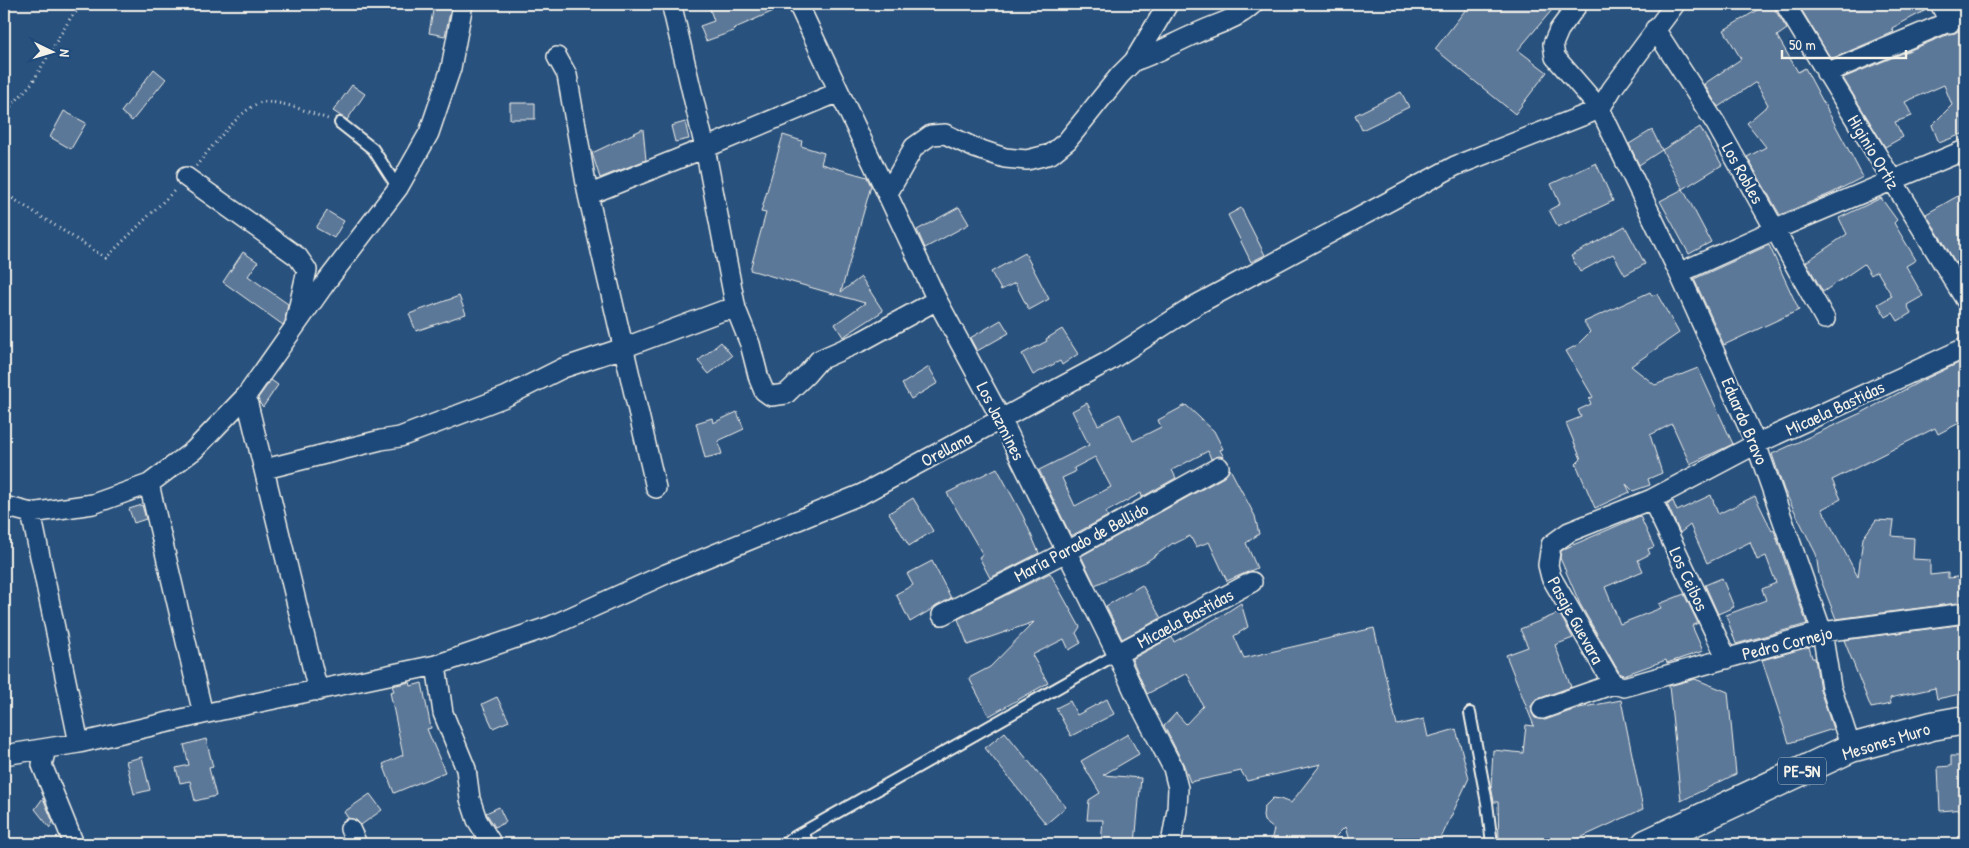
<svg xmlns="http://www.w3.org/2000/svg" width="1969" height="848" viewBox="0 0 1969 848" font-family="'Patrick Hand',sans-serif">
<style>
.building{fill:#5b7899;stroke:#f4f1e8;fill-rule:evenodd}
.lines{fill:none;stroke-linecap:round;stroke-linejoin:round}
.lane-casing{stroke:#f4f1e8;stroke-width:14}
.street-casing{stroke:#f4f1e8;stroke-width:22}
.highway-casing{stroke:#f4f1e8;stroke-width:31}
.path{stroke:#f4f1e8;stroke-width:3;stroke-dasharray:1 4;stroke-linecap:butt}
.lane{stroke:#1f4a7a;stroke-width:10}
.street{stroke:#1f4a7a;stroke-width:19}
.highway{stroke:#1f4a7a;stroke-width:28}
.labels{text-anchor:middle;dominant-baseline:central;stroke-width:4.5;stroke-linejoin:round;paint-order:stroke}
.shield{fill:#1f4a7a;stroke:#b4bfc7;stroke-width:1}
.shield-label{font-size:16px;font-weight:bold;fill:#f4f1e8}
.street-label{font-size:18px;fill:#f4f1e8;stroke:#1f4a7a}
</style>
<rect width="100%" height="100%" fill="#28517e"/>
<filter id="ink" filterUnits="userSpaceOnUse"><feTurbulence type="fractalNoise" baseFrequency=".02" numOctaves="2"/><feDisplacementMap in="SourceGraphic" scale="10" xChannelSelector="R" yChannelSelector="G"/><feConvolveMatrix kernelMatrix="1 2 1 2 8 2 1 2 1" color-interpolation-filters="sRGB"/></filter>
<g filter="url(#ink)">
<!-- building -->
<path class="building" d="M708 4H787V5L733 29 734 31 706 41 700 26 714 21Z
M1470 4H1557L1518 50 1547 72 1515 114 1435 49Z
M1767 4H1774L1775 10 1787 29 1777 36 1798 72 1805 68 1863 177 1832 193 1780 215 1747 157 1766 147 1747 123 1768 105 1756 82 1718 107 1704 84 1741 59 1724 30Z
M1798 4H1929L1930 8 1892 28 1894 32 1831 59Z
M434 5 451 8 445 36 429 33Z
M1965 27V133L1939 143 1932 125 1952 105 1944 85 1905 102 1912 116 1895 122 1903 137 1885 147 1843 78 1949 34 1955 33Z
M154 69 166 79 132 121 121 112Z
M352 85 365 94 347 120 333 111Z
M1401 92 1409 107 1362 130 1355 115Z
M510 103H535V119H510Z
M64 111 86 123 71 149 50 137Z
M685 122 689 139 675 142 671 126Z
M1700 127 1722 165 1683 189 1662 150Z
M643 129 646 160 600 178 592 153Z
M1652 130 1662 150 1639 165 1629 144Z
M783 135 802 141 801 146 824 153 821 164 867 177 871 186 841 292 861 277 883 311 843 337 835 324 865 303 750 270 766 213 761 212Z
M1596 163 1613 201 1558 227 1549 210 1560 204 1551 184Z
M1683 189 1711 242 1689 254 1660 201Z
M1965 192V278L1926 214Z
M1881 198 1897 220 1894 223 1916 260 1906 266 1923 296 1907 305 1911 313 1898 321 1893 313 1886 317 1878 304 1892 296 1877 271 1871 275 1864 264 1823 292 1806 262 1847 234 1839 218Z
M959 207 969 224 925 248 917 230Z
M1241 208 1265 255 1251 262 1228 215Z
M327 211 344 221 334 238 316 228Z
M1625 226 1645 264 1625 275 1613 254 1580 272 1571 256Z
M1769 245 1799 310 1724 345 1694 279Z
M243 252 258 262 248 276 288 304 285 321 283 325 223 282Z
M1025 253 1049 299 1029 310 1015 283 1001 290 991 272Z
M1650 292 1652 296 1657 294 1679 333 1631 366 1655 385 1698 368 1733 444 1690 464 1672 424 1650 435 1662 473 1648 479 1650 485 1633 491 1626 484 1630 492 1595 508 1576 464 1581 459 1566 423 1581 417 1578 410 1591 404 1589 399 1593 397 1566 351 1577 345 1590 332 1584 322Z
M459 296 466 314 416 331 409 314Z
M1001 320 1009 333 977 351 970 338Z
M1062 329 1078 354 1062 365 1060 361 1033 375 1022 354 1047 341 1046 339Z
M721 342 732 356 709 374 698 361Z
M1965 360V420L1938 434 1935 428 1832 480 1841 499 1822 509 1858 577 1863 538 1876 520 1894 521 1892 536 1914 538 1913 559 1930 560V575L1948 573V578L1965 576V602L1836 619 1819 575 1816 554 1784 490 1772 454 1863 412 1921 381Z
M929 367 938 383 911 399 902 384Z
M271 380 278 385 263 407 260 404 258 398Z
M1087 403 1098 425 1120 414 1133 441 1161 427 1158 420 1186 405 1214 431 1223 449 1220 450 1224 457 1219 456 1211 459 1208 451 1172 470 1176 478 1142 497 1141 493 1106 512 1108 516 1071 536 1039 470 1089 445 1072 411ZM1095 457 1111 487 1075 506 1062 478 1075 472 1074 468Z
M737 412 744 429 718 441 722 454 705 458 696 423 712 418 713 423Z
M997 468 1023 516 1039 553 990 578 979 557 983 555 947 493Z
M1230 469 1255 516 1259 534 1246 543 1257 568 1227 581 1209 542 1196 547 1190 536 1174 544 1173 543 1146 562 1095 585 1081 556 1224 477Z
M1711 495 1718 514 1755 496 1772 531 1774 530 1776 536 1807 624 1736 644 1726 615 1766 600 1762 589 1776 583 1766 556 1757 560 1750 542 1707 563 1690 525 1680 533 1667 504 1673 501 1677 511Z
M913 498 933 531 909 546 889 513Z
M142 505 146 519 134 523 129 509Z
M1640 516 1654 547 1648 549 1650 554 1638 560 1643 571 1605 587 1620 624 1661 608 1659 604 1684 594 1698 623 1692 626 1703 651 1667 663 1666 660 1624 675 1620 674 1580 604 1560 558 1561 551 1566 548Z
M932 561 951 598 910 622 896 594 913 585 907 574Z
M1050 573 1080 627 1076 633 1081 643 1069 650 1064 639 1032 655 1048 683 989 716 969 678 990 667 1034 622 968 645 958 619Z
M1722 578 1734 607 1718 614 1705 585Z
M1142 585 1161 618 1122 639 1106 606Z
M1241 603 1248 627 1234 636 1244 658 1374 628 1397 725 1424 719 1428 737 1456 729 1469 778 1442 836 1434 841 1436 844H1350L1345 827 1328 844H1270L1274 829 1264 821 1263 816 1264 807 1273 798 1280 799 1291 803 1321 764 1247 781 1241 771 1190 782 1183 763 1164 726 1176 713 1186 724 1203 706 1187 673 1147 694 1132 659 1172 637 1174 642 1221 616Z
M1559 613 1573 638 1555 645 1571 687 1538 699 1531 706 1532 713 1535 718 1545 720 1579 708 1621 700 1643 809 1567 844H1499L1498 802H1494L1491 786 1493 750 1523 753 1526 725 1534 726 1506 655 1528 647 1520 629Z
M1965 624V693L1937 699 1935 688 1890 698 1891 704 1871 708 1844 640Z
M1809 647 1812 658H1815L1820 690 1833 729 1789 743 1762 660Z
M1695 679 1728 692 1736 774 1681 801 1669 686Z
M410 682 411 686 422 683 431 728 427 729 445 772 394 793 383 764 403 755 390 692 394 691 392 686Z
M497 697 509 721 493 728 482 704Z
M1107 699 1114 714 1071 736 1056 708 1070 701 1077 715Z
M1005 732 1066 807 1046 824 985 748Z
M1128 734 1139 754 1103 775 1141 778 1135 844H1101L1103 820H1087L1089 800 1100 793 1081 761Z
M206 739 213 767 209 768 216 796 195 801 190 781 180 783 176 768 189 765 184 745Z
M1951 756H1965V809L1940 811 1938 767 1951 766Z
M142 757 150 790 134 794 126 761Z
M370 794 382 810 361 825 356 820 348 818 344 812Z
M43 798 53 822 50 828 35 809Z
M499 807 506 822 495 827 486 813Z"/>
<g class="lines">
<defs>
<path id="lane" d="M340 123 373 149 398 188
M1470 713 1487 803 1492 844
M803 832 1117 654
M782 844 803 832 808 844"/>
<path id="street" d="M798 4 937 300 1001 419 1117 654 1141 707 1173 768 1178 788 1177 810 1171 844
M1578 4 1559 30 1553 44 1555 57 1600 109 1679 273 1756 444 1822 632 1831 687 1851 748
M1785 4 1965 299
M1940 4 1950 23
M673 11 705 148 736 309 750 344 759 379 764 391 771 396 786 394 806 375 819 360 862 341 937 300
M1655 29 1716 124 1825 319
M557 57 567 75 588 195 656 488
M1134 61C1156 54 1174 43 1195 34 1217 23 1235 21 1253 4
M1826 73 1965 15
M186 177 298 257 307 270 296 319
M888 193 914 147 931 135 945 134 975 148 1005 158 1027 160 1051 154 1067 141 1120 75 1134 61 1168 4
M588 195 705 148 839 92
M1679 273 1774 230 1965 150
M246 396 318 691
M265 469 381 440 400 437 505 397 563 368 623 348 722 311 736 309
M149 484 203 714
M1652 499 1727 659
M4 506 31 513 93 504 149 484 194 450 246 396 327 281 398 188 429 133 451 68 463 4
M31 513 79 743
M942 615 1066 552 1219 467
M1117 654 1252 582
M436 665 443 713 466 769 470 799 477 820 492 844
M1613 684 1551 577 1548 565 1551 545 1569 532 1652 499 1756 444 1965 348
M1613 684 1624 687 1822 632 1965 613
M1542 709 1613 684
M46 749 42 765 74 844
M4 755 79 743 203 714 436 665 551 626 666 574 862 494 1109 361 1196 305 1455 166 1600 109 1612 89 1675 4
M350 829 357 844"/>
<path id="highway" d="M1646 844 1851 748 1932 726 1965 720"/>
</defs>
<!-- lane casing -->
<use href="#lane" class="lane-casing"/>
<!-- street casing -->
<use href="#street" class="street-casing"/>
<!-- highway casing -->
<use href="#highway" class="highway-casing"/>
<!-- path -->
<path class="path" d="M4 10 18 4
M4 114 32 83 71 17 84 4
M196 166C209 151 246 101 265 102 286 102 308 112 328 119
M4 193 106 258 176 189"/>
<!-- lane -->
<use href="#lane" class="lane"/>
<!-- street -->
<use href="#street" class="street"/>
<!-- highway -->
<use href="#highway" class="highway"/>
</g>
</g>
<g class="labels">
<!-- shield labels -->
<rect class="shield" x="1778" y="757.5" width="48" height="27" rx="4"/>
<g class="shield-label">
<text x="1802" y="771">PE-5N</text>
</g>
<!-- street labels -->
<g class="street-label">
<text transform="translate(1874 152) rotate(59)">Higinio Ortiz</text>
<text transform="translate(1743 173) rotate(61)">Los Robles</text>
<text transform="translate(1835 408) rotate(-25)">Micaela Bastidas</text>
<text transform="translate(1001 421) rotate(63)">Los Jazmines</text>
<text transform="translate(1745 421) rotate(67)">Eduardo Bravo</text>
<text transform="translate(946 449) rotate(-28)">Orellana</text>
<text transform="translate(1081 542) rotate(-28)">María Parado de Bellido</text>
<text transform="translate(1689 579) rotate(65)">Los Ceibos</text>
<text transform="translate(1185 618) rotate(-28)">Micaela Bastidas</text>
<text transform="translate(1576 620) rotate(61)">Pasaje Guevara</text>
<text transform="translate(1787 643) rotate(-14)">Pedro Cornejo</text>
<text transform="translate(1886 741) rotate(-17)">Mesones Muro</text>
</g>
</g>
<!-- margin -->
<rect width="1969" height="848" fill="none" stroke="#1f4a7a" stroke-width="20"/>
<rect x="10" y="10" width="1949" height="828" fill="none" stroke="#f4f1e8" stroke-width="2" filter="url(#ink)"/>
<!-- north arrow -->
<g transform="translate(52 52) rotate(95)" stroke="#1f4a7a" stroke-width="4" paint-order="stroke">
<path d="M0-4L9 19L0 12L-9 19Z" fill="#f4f1e8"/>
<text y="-8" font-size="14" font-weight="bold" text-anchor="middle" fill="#f4f1e8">N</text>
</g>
<!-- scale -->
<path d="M1782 50v8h124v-8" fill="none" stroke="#f4f1e8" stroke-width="2.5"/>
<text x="1789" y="50" font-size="15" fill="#f4f1e8" stroke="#1f4a7a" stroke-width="4" paint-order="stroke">50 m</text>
</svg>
